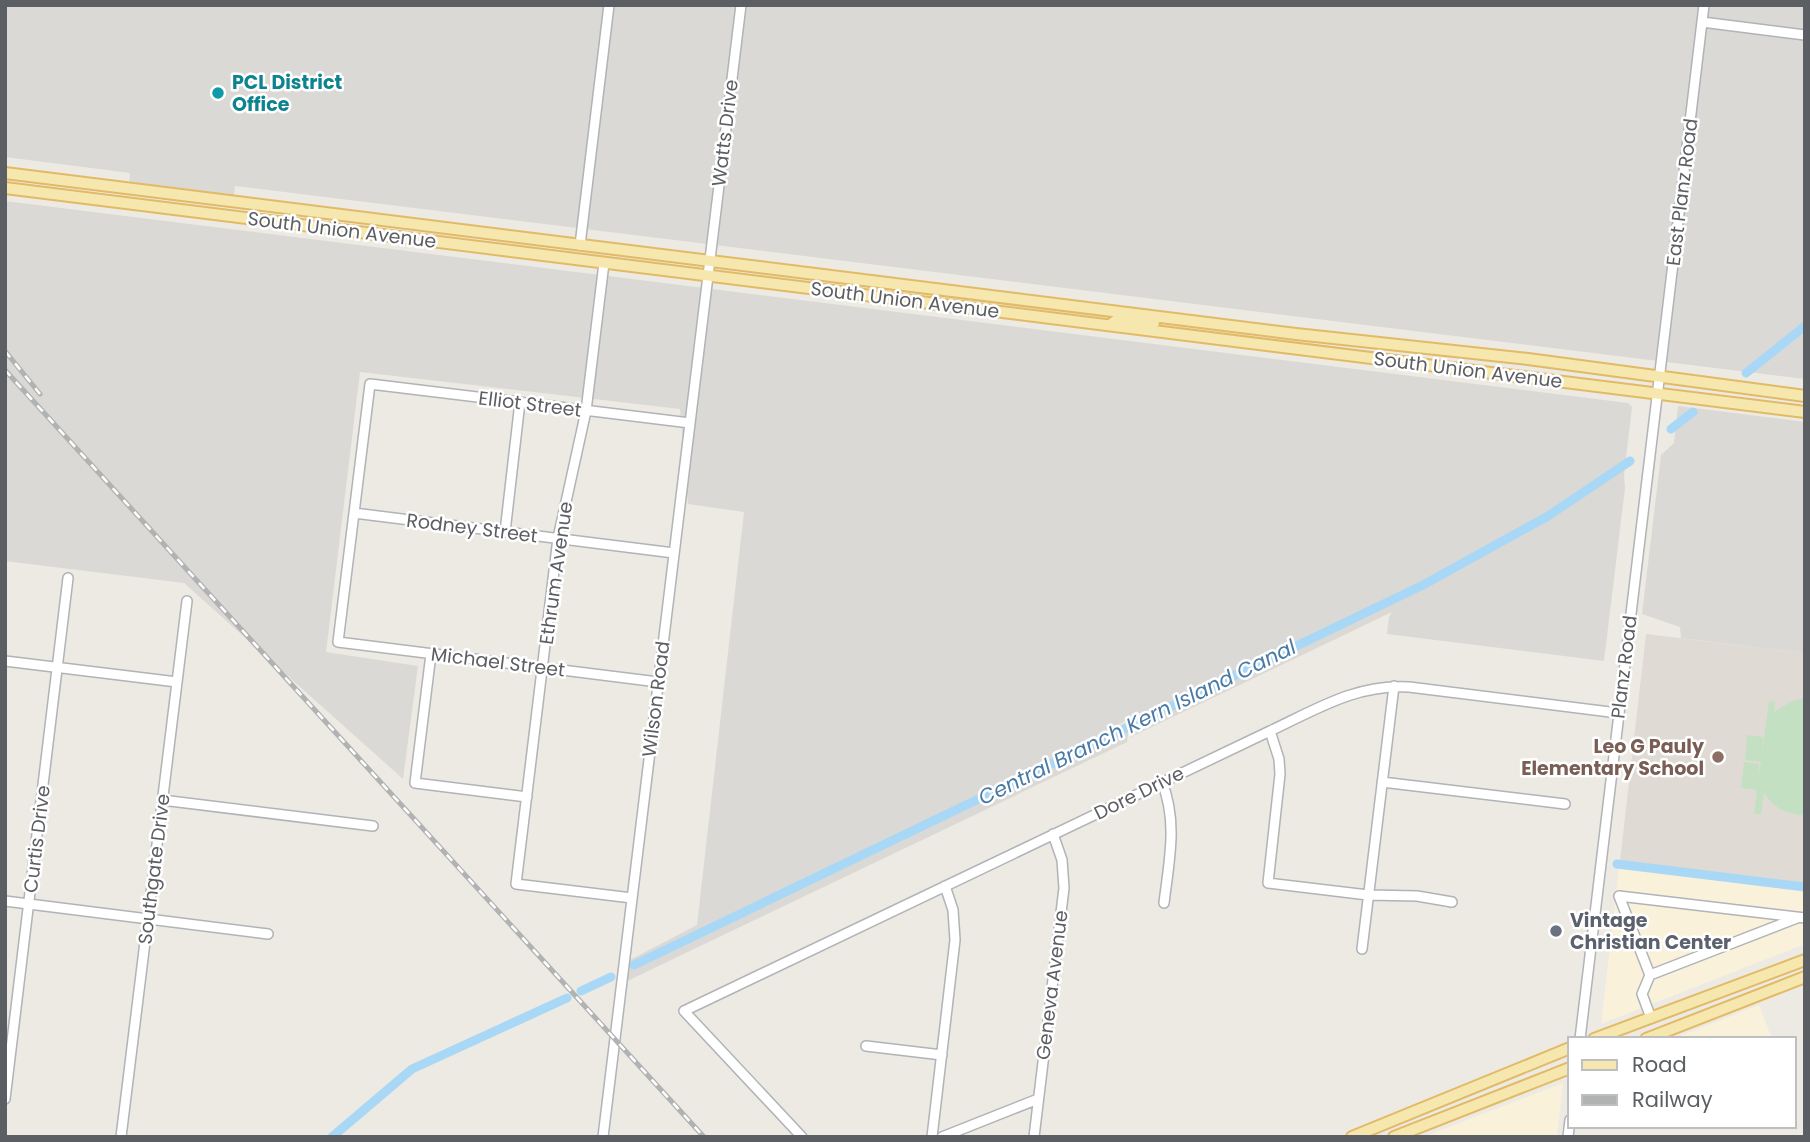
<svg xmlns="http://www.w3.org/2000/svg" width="1810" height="1142" viewBox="0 0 1810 1142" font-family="Poppins,sans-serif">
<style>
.commercial{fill:#faf1da}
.industrial{fill:#dbd9d5}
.education{fill:#dfdbd4}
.green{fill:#c3e1c2}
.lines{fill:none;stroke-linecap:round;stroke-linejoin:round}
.canal{stroke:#a9d8f6;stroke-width:9}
.minor-casing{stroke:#b0b3b7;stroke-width:12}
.major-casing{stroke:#e2ba66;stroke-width:14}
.minor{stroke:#fff;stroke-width:9}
.major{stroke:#f6e7ae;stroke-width:10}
.rail-casing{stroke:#b1b2b2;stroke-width:5}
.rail{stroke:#fff;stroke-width:2.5;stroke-dasharray:8;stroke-linecap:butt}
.culture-dot{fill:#0f9aa8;stroke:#fff;stroke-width:2.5}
.education-dot{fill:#8d6e63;stroke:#fff;stroke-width:2.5}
.worship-dot{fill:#6b7280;stroke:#fff;stroke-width:2.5}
.labels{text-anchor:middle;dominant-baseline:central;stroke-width:5;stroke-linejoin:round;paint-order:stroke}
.culture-label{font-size:19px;font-weight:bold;fill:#0d838f;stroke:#fff;text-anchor:start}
.street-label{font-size:19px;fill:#5b5e62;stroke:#fff}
.education-label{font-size:19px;font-weight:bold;fill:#785e54;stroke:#fff;text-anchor:end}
.worship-label{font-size:19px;font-weight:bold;fill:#5b616d;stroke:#fff;text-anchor:start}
.water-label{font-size:21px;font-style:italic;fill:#497aa6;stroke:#fff}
</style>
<rect width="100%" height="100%" fill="#eceae3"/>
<!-- commercial -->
<path class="commercial" d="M1620 861 1805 883V944L1601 1024Z
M1759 1005 1772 1039H1672Z
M1563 1083 1557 1137H1423Z"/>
<!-- industrial -->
<path class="industrial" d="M5 5H1805V379L235 186 233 202 129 189 130 173 5 157Z
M5 201 1628 403 1632 407 1624 475 1625 488 1604 661 1387 634 1389 617 1392 612 1131 737 1133 717 1093 738 1130 721 1127 742 621 984 624 963 697 925 744 512 688 504 680 409 360 372 326 652 418 666 403 779 184 583 5 561Z
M1678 406 1805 422V653L1681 638 1680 627 1642 614 1661 455 1674 443Z"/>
<!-- education -->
<path class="education" d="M1646 634 1805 653V883L1620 861Z"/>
<!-- green -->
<path class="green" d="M1805 698V815C1787 815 1774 808 1764 793L1761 814H1754L1757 790 1741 788 1744 762 1759 764 1758 777 1761 762 1745 760 1747 735 1763 737 1762 753 1769 701 1775 702 1774 712 1792 701Z"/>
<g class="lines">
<!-- canal -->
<path class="canal" d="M1746 373 1805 326
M1671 429 1693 412
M1617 864 1805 887
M634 965 1423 585 1548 516 1630 461
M581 991 611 977
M332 1137 412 1069 567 998"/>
<defs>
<path id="minor" d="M1702 22 1805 35
M580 245 609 5
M604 263 586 411 558 538 516 884 632 898
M354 513 674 553
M505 532 520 402
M431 654 415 783 527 797
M5 661 177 682
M658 682 338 642 370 384 690 423
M1270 731 1279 759 1280 774 1268 883 1368 895 1417 896 1452 902
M1162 782C1178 823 1169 861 1164 903
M1382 782 1565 804
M162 800 373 826
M5 901 268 934
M1362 949 1394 686
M1650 975 1797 918
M1651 1018 1642 994 1650 975 1619 896 1805 918
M1580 1039 1704 5
M866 1046 942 1055
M5 1099 68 578
M121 1137 187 601
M603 1137 741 5
M802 1137 684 1011 1270 731C1317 709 1356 684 1409 687L1618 713
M932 1137 955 940 953 910 945 886
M942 1137 1038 1099
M1034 1137 1064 888 1062 860 1053 834
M1568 1137 1570 1120"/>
<path id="major" d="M5 173 1296 334 1528 359 1805 396
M5 188 1805 412
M1110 325 1118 319 1154 323
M1594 1039 1805 960
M1646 1039 1805 977
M1352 1137 1570 1048
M1394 1137 1570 1068"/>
</defs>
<!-- minor casing -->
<use href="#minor" class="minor-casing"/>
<!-- major casing -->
<use href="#major" class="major-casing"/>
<!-- minor -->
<use href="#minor" class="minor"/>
<!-- major -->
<use href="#major" class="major"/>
<defs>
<path id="rail" d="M5 351 40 394
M5 370 704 1137"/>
</defs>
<!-- rail casing -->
<use href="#rail" class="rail-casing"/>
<!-- rail -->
<use href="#rail" class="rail"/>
</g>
<!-- markers -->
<circle class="culture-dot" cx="218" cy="93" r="7"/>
<circle class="education-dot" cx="1718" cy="757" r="7"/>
<circle class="worship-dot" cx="1556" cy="931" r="7"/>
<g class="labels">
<!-- culture labels -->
<g class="culture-label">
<text x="232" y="82">PCL District<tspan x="232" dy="22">Office</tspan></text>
</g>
<!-- street labels -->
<g class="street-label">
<text transform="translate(725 133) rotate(-83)">Watts Drive</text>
<text transform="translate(1682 192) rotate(-83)">East Planz Road</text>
<text transform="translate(342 230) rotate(7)">South Union Avenue</text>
<text transform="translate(905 300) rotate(7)">South Union Avenue</text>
<text transform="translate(1468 370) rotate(7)">South Union Avenue</text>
<text transform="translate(530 404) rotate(7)">Elliot Street</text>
<text transform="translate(472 528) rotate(7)">Rodney Street</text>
<text transform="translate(556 573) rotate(-82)">Ethrum Avenue</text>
<text transform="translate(498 662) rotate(7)">Michael Street</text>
<text transform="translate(1624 667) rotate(-83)">Planz Road</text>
<text transform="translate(656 699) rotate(-83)">Wilson Road</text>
<text transform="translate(1139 793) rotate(-26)">Dore Drive</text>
<text transform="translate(37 839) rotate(-83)">Curtis Drive</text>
<text transform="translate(154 869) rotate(-83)">Southgate Drive</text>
<text transform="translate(1052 985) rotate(-83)">Geneva Avenue</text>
</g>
<!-- education labels -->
<g class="education-label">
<text x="1704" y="746">Leo G Pauly<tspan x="1704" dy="22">Elementary School</tspan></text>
</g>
<!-- worship labels -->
<g class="worship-label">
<text x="1570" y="920">Vintage<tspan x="1570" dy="22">Christian Center</tspan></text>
</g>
<!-- water labels -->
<g class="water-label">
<text transform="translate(1137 722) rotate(-26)">Central Branch Kern Island Canal</text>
</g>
</g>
<!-- border -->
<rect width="1810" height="1142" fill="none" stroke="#5b5e62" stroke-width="14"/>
<!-- legend -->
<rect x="1568" y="1037" width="228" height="91" fill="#ffffff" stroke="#bdbfc0" stroke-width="2"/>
<rect x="1582" y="1060" width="35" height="10" fill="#f6e7ae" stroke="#bdbfc0" stroke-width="2"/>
<text x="1632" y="1072" font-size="21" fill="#5b5e62">Road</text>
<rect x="1582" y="1095" width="35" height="10" fill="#b1b2b2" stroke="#bdbfc0" stroke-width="2"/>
<text x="1632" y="1107" font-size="21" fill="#5b5e62">Railway</text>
</svg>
